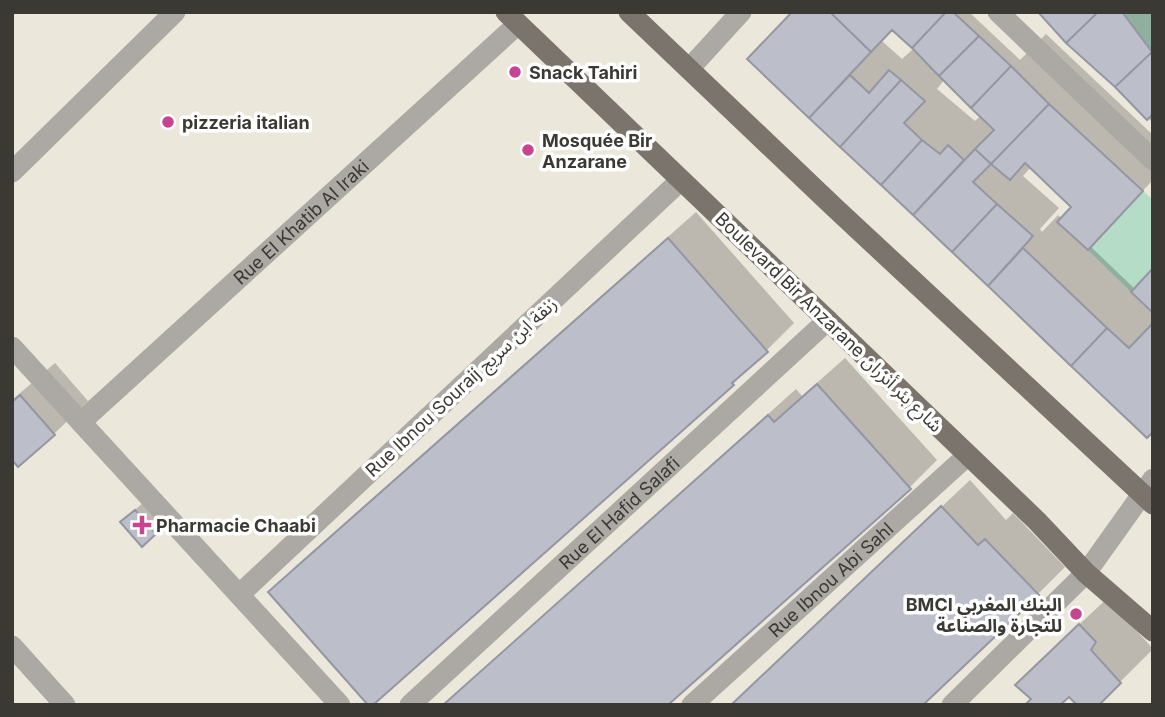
<svg xmlns="http://www.w3.org/2000/svg" width="1165" height="717" viewBox="0 0 1165 717" font-family="Inter,'Noto Sans Arabic',sans-serif">
<style>
.green{fill:#b5dcc7}
.shadow{fill:#0003;fill-rule:evenodd}
.building{fill:#bcbeca;stroke:#9596a2;stroke-width:2}
.lines{fill:none;stroke-linecap:round;stroke-linejoin:round}
.minor{stroke:#aca8a4;stroke-width:21}
.major{stroke:#7b746c;stroke-width:21}
.poi-dot{fill:#c6458e;stroke:#fff;stroke-width:2.5}
.labels{text-anchor:middle;dominant-baseline:central;stroke-width:7;stroke-linejoin:round;paint-order:stroke}
.poi-label{font-size:18px;font-weight:bold;fill:#3a3934;stroke:#fff;text-anchor:start}
.street-label{font-size:18px;fill:#3a3934;stroke:#fff}
</style>
<rect width="100%" height="100%" fill="#ebe7db"/>
<!-- green -->
<path class="green" d="M1122 12H1153L1152 52Z
M1143 191 1153 200V268L1131 292 1088 250Z"/>
<!-- shadow -->
<path class="shadow" d="M795 12H969L1020 60 1046 34 1153 135V180L1090 246 1135 289 1153 271V430L1147 436 750 59ZM893 28 914 48 902 59 882 41ZM945 79 981 115 975 121 937 89ZM1031 167 1074 207 1062 219 1058 215 1042 232 1040 229 1059 208 1023 176Z
M1040 12H1149L1153 18V123Z
M696 212 794 323 733 384 270 592 297 565Z
M845 358 937 460 910 487 666 705H444L796 389 802 396Z
M55 363 88 401 54 434 12 458V400Z
M970 480 1006 520 1013 513 1065 567 1038 594 732 705Z
M143 503 162 525 142 544 130 514Z
M1114 592 1123 615 1153 649 1097 705 1069 695 1051 651Z"/>
<!-- building -->
<path class="building" d="M792 12H830L871 52 809 118 747 59Z
M830 12H946L912 48 892 30 871 52Z
M946 12H953L979 36 939 76 912 48Z
M1038 12H1098L1066 43Z
M1098 12H1122L1152 52 1115 87 1066 43Z
M979 36 1011 66 971 108 939 76Z
M1152 52 1153 114 1147 120 1115 87Z
M1011 66 1049 104 991 164 975 149 994 130 971 108Z
M889 70 901 80 840 147 809 118 850 75 869 93Z
M901 80 925 101 904 123 922 140 881 185 840 147Z
M1049 104 1143 191 1088 250 1057 222 1071 207 1025 163 1010 180 991 164Z
M922 140 940 154 948 145 964 160 913 215 881 185Z
M975 149 991 164 973 182 997 204 952 252 913 215Z
M997 204 1033 236 988 286 952 252Z
M668 238 768 352 732 383 734 385 373 705H368L268 592Z
M1023 248 1107 328 1071 366 988 286Z
M1153 268V313L1131 292Z
M1153 323V432L1147 438 1071 366 1107 328 1129 348Z
M817 384 911 489 668 705H443L768 415 774 422Z
M20 395 55 435 18 467 12 460V402Z
M941 506 978 545 985 539 1039 595 923 705H731Z
M135 510 156 534 142 547 120 522Z
M1079 624 1096 642 1091 650 1121 683 1099 705H1077L1069 697 1060 705H1025L1031 699 1015 685Z"/>
<g class="lines">
<!-- minor -->
<g class="minor">
<path d="M998 12 1153 160"/>
<path d="M689 69 741 12"/>
<path d="M12 172 175 12"/>
<path d="M12 347 340 705"/>
<path id="s1" d="M82 421 518 24"/>
<path d="M240 594 681 180"/>
<path d="M12 646 65 705"/>
<path id="s2" d="M410 705 828 320"/>
<path id="s3" d="M692 705 968 455"/>
<path d="M952 705 1086 573 1153 479"/>
</g>
<!-- major -->
<path class="major" d="M506 12 1037 521 1086 573 1153 631
M629 12 835 208 1153 504"/>
</g>
<!-- markers -->
<g class="poi-dot">
<circle cx="515" cy="72" r="7"/>
<circle cx="168" cy="122" r="7"/>
<circle cx="528" cy="150" r="7"/>
<path d="M138.5 514.5h7v7h7v7h-7v7h-7v-7h-7v-7h7z"/>
<circle cx="1076" cy="614" r="7"/>
</g>
<g class="labels">
<!-- poi labels -->
<g class="poi-label">
<text x="529" y="72">Snack Tahiri</text>
<text x="182" y="122">pizzeria italian</text>
<text x="542" y="140">Mosquée Bir<tspan x="542" dy="21">Anzarane</tspan></text>
<text x="156" y="525">Pharmacie Chaabi</text>
<text x="1062" y="604" text-anchor="end">BMCI البنك المغربي<tspan x="1062" dy="21">للتجارة والصناعة</tspan></text>
</g>
<!-- street labels -->
<g class="street-label">
<text stroke="none"><textPath href="#s1" startOffset="296">Rue El Khatib Al Iraki</textPath></text>
<text transform="translate(829 322) rotate(44)">Boulevard Bir Anzarane شارع بئر أنزران</text>
<text transform="translate(461 387) rotate(-43)">Rue Ibnou Souraij زنقة ابن سريج</text>
<text stroke="none"><textPath href="#s2" startOffset="284">Rue El Hafid Salafi</textPath></text>
<text stroke="none"><textPath href="#s3" startOffset="187">Rue Ibnou Abi Sahl</textPath></text>
</g>
</g>
<!-- border -->
<rect width="1165" height="717" fill="none" stroke="#3a3934" stroke-width="28"/>
</svg>
